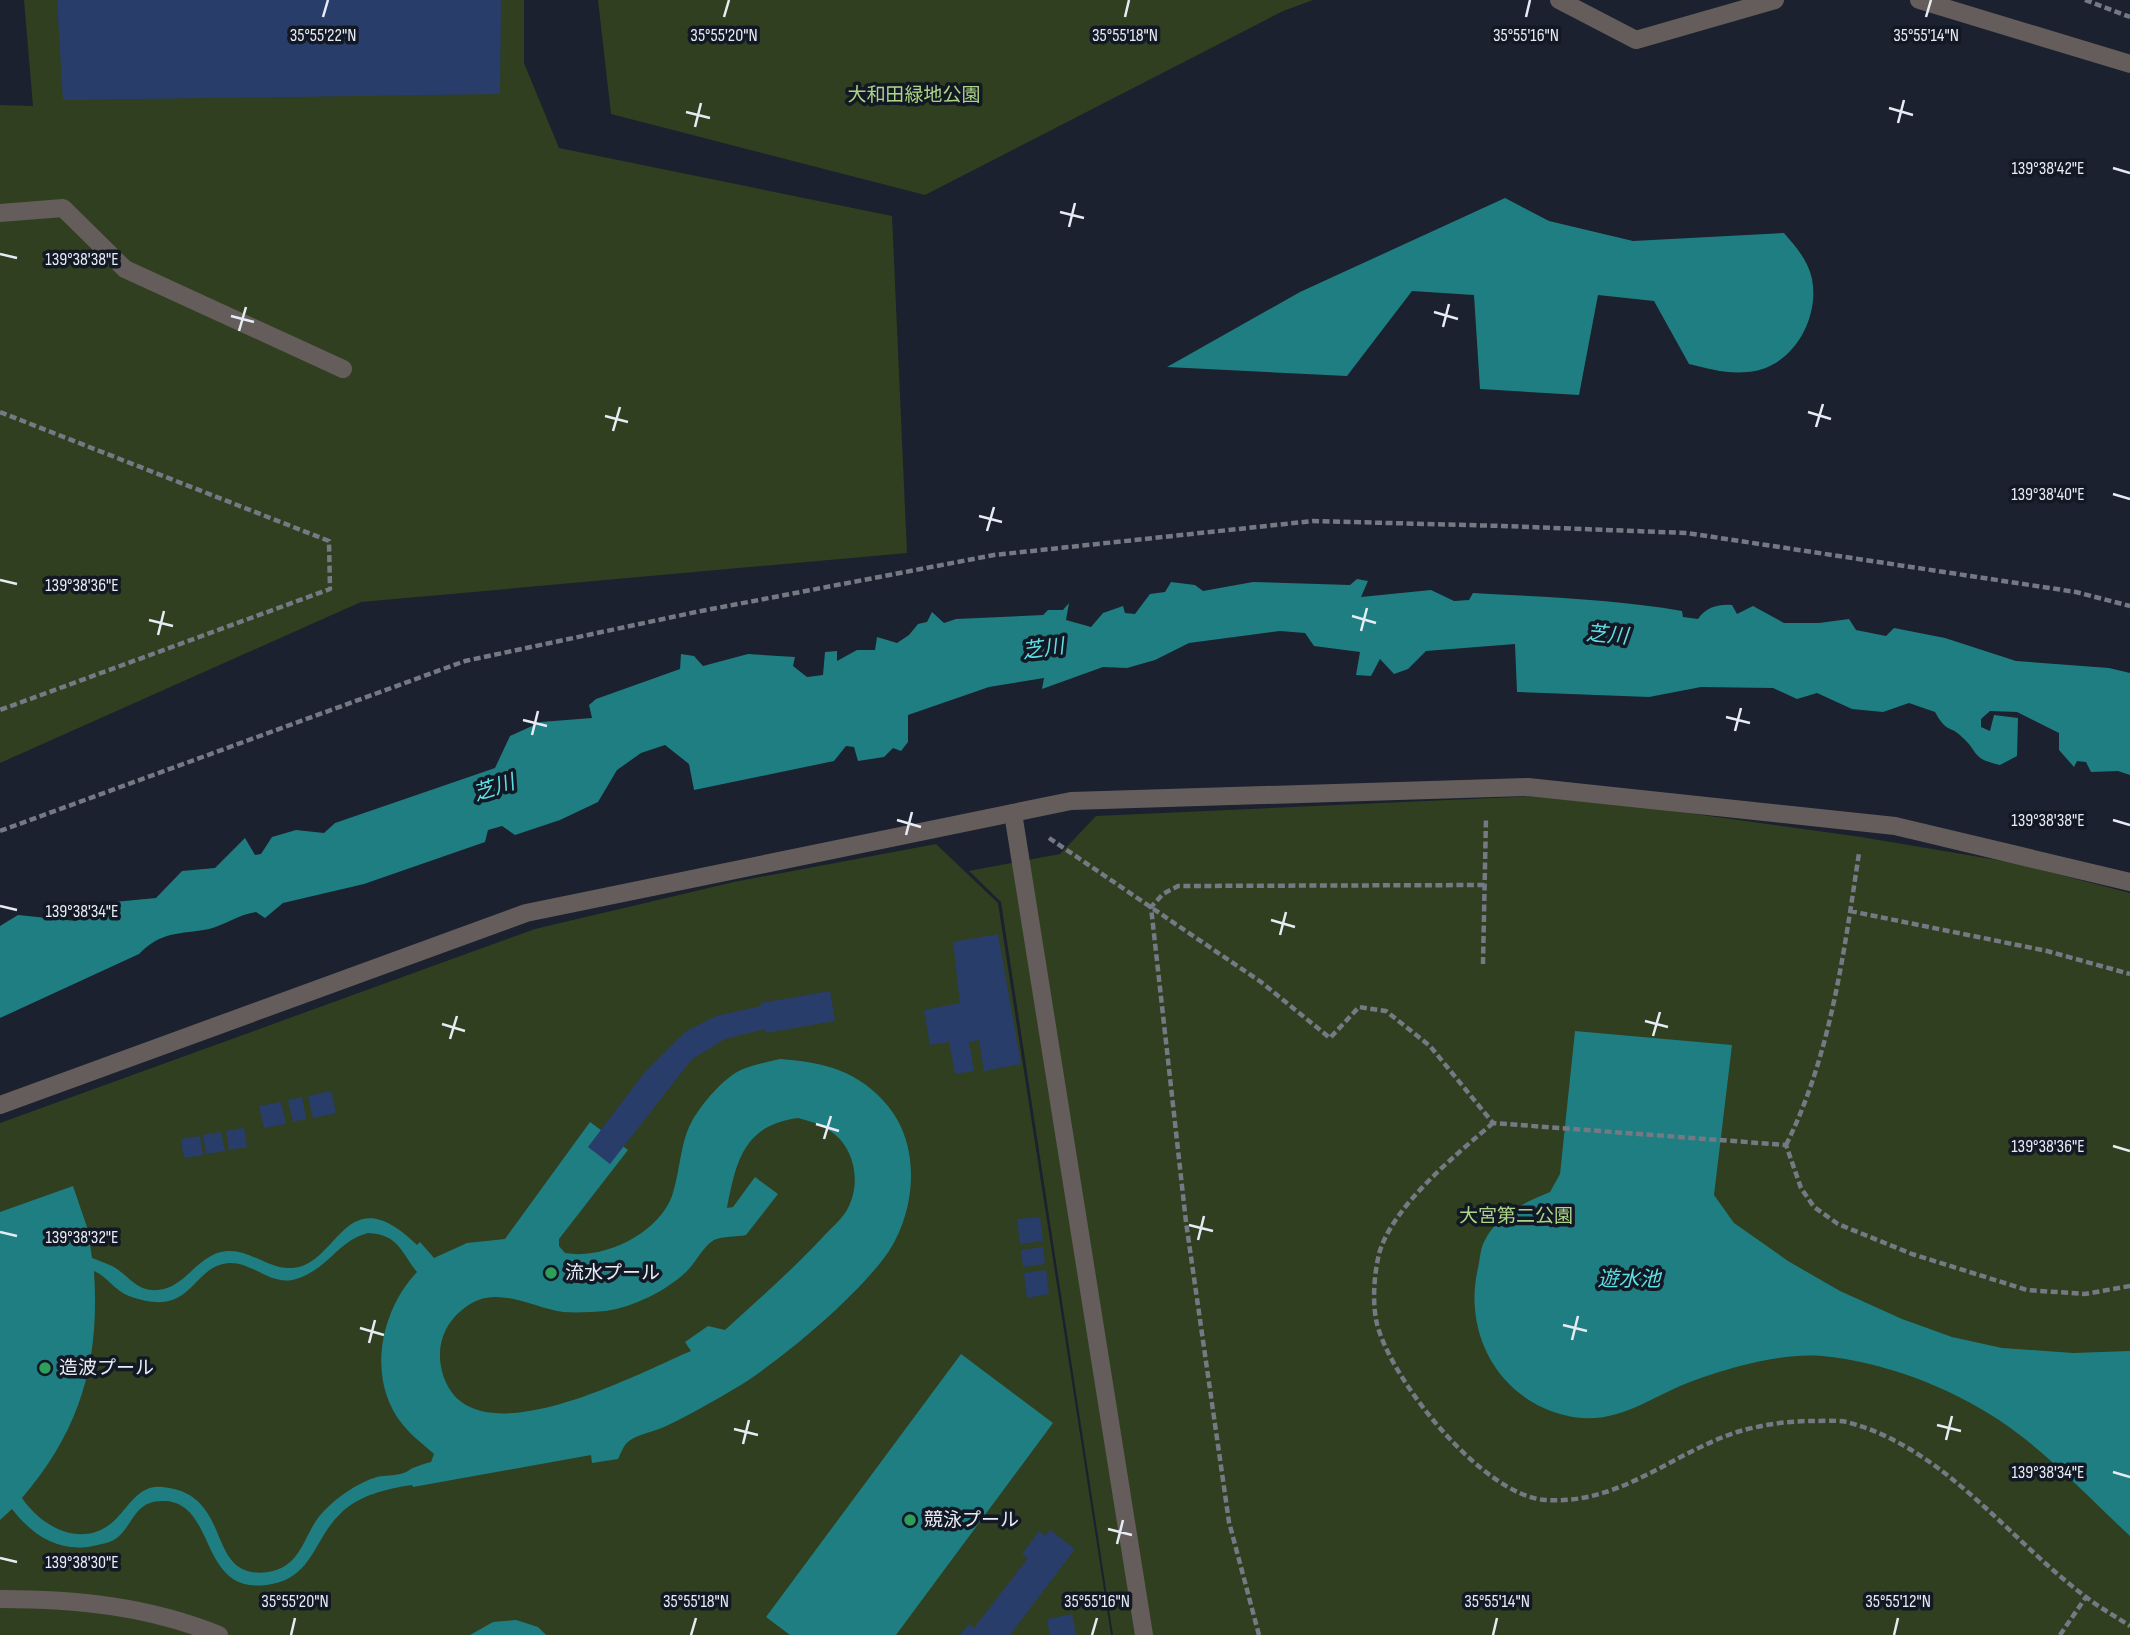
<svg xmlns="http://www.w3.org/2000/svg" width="2130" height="1635" viewBox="0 0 2130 1635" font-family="'Sofia Sans Condensed','Noto Sans JP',sans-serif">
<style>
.green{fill:#303f1f}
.water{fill:#1f7e81;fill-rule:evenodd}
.building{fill:#293d6b}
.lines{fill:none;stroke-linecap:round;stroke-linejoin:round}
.path{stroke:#747984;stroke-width:4.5;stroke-dasharray:7 3.5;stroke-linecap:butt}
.service{stroke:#655d5b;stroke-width:18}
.pedestrian{stroke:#655d5b;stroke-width:18}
.minor{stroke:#655d5b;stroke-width:18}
.ticks{fill:none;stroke:#e7ebf4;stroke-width:2.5}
.leisure-dot{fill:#2e9e5b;stroke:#121824;stroke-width:2.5}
.labels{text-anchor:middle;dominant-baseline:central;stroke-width:7;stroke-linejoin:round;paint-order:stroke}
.park-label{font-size:19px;fill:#add585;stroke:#121824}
.poi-label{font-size:19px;fill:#e7ebf4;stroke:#121824;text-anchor:start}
.water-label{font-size:21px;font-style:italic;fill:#5ddfe4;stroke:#121824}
.ticks-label{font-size:18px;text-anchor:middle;fill:#e7ebf4;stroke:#121824;stroke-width:7;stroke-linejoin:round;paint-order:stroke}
</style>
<rect width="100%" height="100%" fill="#1b212e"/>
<!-- green -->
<path class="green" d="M24 0H524V63L559 148 892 216 907 553 361 602 0 763V105L33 106Z
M598 0H1313L1283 11 925 195 611 114Z
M1557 795 1861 837 2015 863 2130 893V1635H1113L1001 902 969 871 1060 854 1096 816Z
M936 844 998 903 1111 1635H0V1123L535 929 734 882Z"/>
<!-- water -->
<path class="water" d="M1505 198 1549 221 1633 241 1784 233C1796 247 1808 260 1812 279 1820 320 1791 369 1748 372 1727 374 1709 369 1689 364L1654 301 1598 295 1579 395 1480 389 1474 295 1412 291 1347 376 1167 367 1300 292Z
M1357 579 1368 581 1361 597 1431 590 1454 601 1469 600 1473 593C1542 597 1613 599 1682 611L1683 617 1698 619C1706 607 1719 604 1732 605L1737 614 1753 606 1784 623H1819L1849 619 1856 630 1886 636 1894 628 1945 638 2016 661 2109 668 2130 673V775L2118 771 2091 772 2086 762 2077 761 2074 767 2059 750V733L2017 712 1990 711 1981 719V727L1990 731 1994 715 2018 718 2017 756 2000 765C1970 758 1980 753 1962 737 1949 724 1948 735 1935 712L1909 703 1883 712 1852 709 1817 693 1797 699 1773 688 1701 687 1649 697 1517 692 1515 644 1426 651 1408 669 1394 674 1380 659 1371 676 1356 675 1360 652 1314 646 1305 633 1280 631 1189 643 1155 660 1127 668 1103 667 1042 689 1044 678 989 687 908 715V742L901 751 893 748 884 757 858 761 854 747 846 746 834 761 694 790 689 764 665 745 641 753 617 770 598 802 560 820 515 835 502 826 488 830 485 842 364 884 283 903 265 918 256 912C237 915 225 925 209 929 179 935 163 930 139 954L0 1018V926L18 915 76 921 93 904 156 898 182 871 215 868 245 838 255 855 261 854 272 837 296 830 324 833 335 823 495 768 510 736 541 722 592 718 589 705 596 699 680 669 681 654 694 656 703 666 748 654 795 657 793 666 807 677 823 675 825 652 837 651V661L857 650H875L877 637 897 643 909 635 918 624 927 622 932 612 944 623 956 619 1043 615 1048 610H1063L1069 603 1066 620 1091 627 1103 613 1123 606 1125 613 1135 614 1150 594 1165 592 1171 582 1195 585 1203 591 1253 582 1350 585Z
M1575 1031 1732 1045 1714 1195 1734 1223 1788 1261 1840 1291 1902 1319 1952 1337 2002 1348 2073 1353 2130 1351V1536C2088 1497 2047 1452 1999 1420 1947 1386 1884 1362 1822 1356 1781 1353 1736 1366 1698 1379 1651 1395 1616 1429 1564 1415 1497 1398 1463 1332 1478 1268 1480 1260 1480 1250 1484 1242 1496 1216 1525 1202 1550 1192L1560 1174Z
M780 1059C824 1062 859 1071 888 1106 921 1146 916 1209 889 1251 860 1294 780 1362 734 1389 712 1402 688 1416 664 1427 653 1432 639 1434 629 1441 624 1444 621 1453 618 1459L592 1463 591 1455 413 1487 412 1485C386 1489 359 1495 340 1514 314 1539 313 1576 272 1584 198 1599 218 1505 166 1501 135 1499 135 1522 118 1537 111 1543 102 1544 93 1546 59 1553 32 1535 12 1509L0 1520V1212L73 1186 88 1230 92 1258C99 1261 106 1263 112 1266 129 1275 136 1292 158 1290 184 1288 196 1258 221 1252 245 1246 265 1267 287 1268 339 1272 342 1172 417 1245L420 1242 434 1258 467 1243 505 1239 590 1122 628 1150 559 1239V1246L565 1253C603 1260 658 1234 672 1196 680 1173 680 1144 691 1123 701 1104 724 1077 743 1069 755 1064 768 1062 780 1059ZM798 1118C822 1124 842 1133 851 1158 857 1176 856 1193 847 1210 841 1220 830 1229 822 1238 791 1271 758 1300 725 1330L708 1326 685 1342 691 1351C638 1373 466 1467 442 1371 436 1348 443 1325 462 1310 493 1282 529 1307 563 1312 576 1313 593 1312 606 1311 633 1307 666 1291 686 1272 695 1264 703 1246 714 1240 723 1236 736 1237 746 1235L778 1194 755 1177 733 1207 727 1208C736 1161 744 1125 798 1118ZM368 1233C399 1234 402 1254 417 1272 380 1311 366 1380 403 1425 412 1436 424 1445 434 1454L431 1462C421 1465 413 1467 408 1471 401 1476 385 1475 377 1477 357 1483 337 1497 323 1512 303 1533 303 1567 268 1572 203 1581 236 1493 162 1487 139 1485 130 1505 116 1519 85 1550 43 1529 22 1498 81 1429 100 1361 94 1271 108 1277 115 1291 129 1296 194 1320 190 1266 229 1263 253 1262 272 1287 296 1279 329 1269 337 1241 368 1233Z
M961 1354 1053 1423 896 1635H790L766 1617Z
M516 1620 538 1627 546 1635H470L493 1622Z"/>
<!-- building -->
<path class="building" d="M57 0H501L500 94 63 100Z
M998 934 1021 1064 984 1071 979 1040 969 1042 974 1071 955 1074 949 1042 930 1045 924 1010 960 1003 953 942Z
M830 991 835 1021 765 1033V1029L725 1039 692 1059 610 1164 588 1147 644 1073 685 1032 716 1016 761 1006 760 1003Z
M331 1091 336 1113 313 1118 308 1096Z
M302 1097 306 1119 293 1122 288 1100Z
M281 1102 286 1124 264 1128 259 1106Z
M244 1128 247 1147 229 1150 226 1131Z
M221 1132 225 1151 206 1154 203 1135Z
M200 1136 203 1155 184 1158 181 1139Z
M1040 1217 1043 1241 1020 1244 1017 1219Z
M1043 1247 1045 1264 1023 1267 1021 1250Z
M1046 1270 1049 1294 1027 1298 1024 1273Z
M1050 1530 1075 1549 1010 1635H960L969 1624 974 1628 1028 1558 1022 1554 1039 1531 1045 1536Z
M1072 1614 1076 1635H1050L1047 1619Z"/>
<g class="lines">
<!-- path -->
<path class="path" d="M2085 0 2130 17
M0 412 329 541 330 589 0 710
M0 831 465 661 696 612 994 555 1313 521 1503 526 1687 533 2076 592 2130 606
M1049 838 1261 982 1330 1038 1359 1007 1386 1011 1430 1046 1493 1123 1786 1145 1801 1188 1814 1207 1838 1224 1912 1254 2027 1290 2085 1294 2130 1286
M1850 911 2047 951 2130 974
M1483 964 1486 818
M1493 1123C1457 1154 1392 1206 1379 1254 1374 1275 1372 1303 1377 1324 1392 1382 1483 1495 1545 1500 1620 1505 1670 1454 1737 1432 1760 1425 1787 1421 1812 1421 1823 1421 1836 1420 1847 1422 1945 1448 2007 1538 2086 1597 2100 1608 2115 1616 2130 1626
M1786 1145C1831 1055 1844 952 1859 853
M1259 1635 1229 1522 1186 1222 1151 907 1163 894 1178 886 1485 885
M2060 1635 2086 1597"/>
<!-- service -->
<path class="service" d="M1559 0 1636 40 1775 0
M1919 0 2130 64"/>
<!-- pedestrian -->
<path class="pedestrian" d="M1013 813 1144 1635"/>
<!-- minor -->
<path class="minor" d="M0 213 63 208 125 269 343 369
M0 1105 526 913 1071 801 1528 787 1895 826 2130 882
M0 1599C75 1599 148 1606 219 1635"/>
</g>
<!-- ticks -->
<path class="ticks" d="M323 17 328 0M724 17 729 0M1125 17 1129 0M1526 17 1530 0M1926 17 1931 0M1889 108 1913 115M686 112 710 118M1898 123 1904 100M695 127 701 103M2113 168 2130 173M1060 212 1084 218M1069 227 1075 203M0 254 17 258M1434 312 1458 319M231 316 254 322M1443 327 1449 304M239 331 246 307M1808 412 1831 419M605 416 628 422M1816 427 1823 404M613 431 620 407M2113 494 2130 499M979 516 1002 522M987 531 994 507M0 580 17 584M1352 616 1376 623M149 620 173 626M1361 631 1367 608M158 635 164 611M1726 717 1750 723M523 720 547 726M1735 731 1741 708M532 735 538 711M897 820 921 827M2113 820 2130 825M906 835 912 812M0 906 17 910M1271 920 1295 927M1280 935 1286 912M1645 1021 1668 1027M442 1024 465 1031M1653 1036 1660 1012M450 1039 457 1016M816 1124 839 1131M824 1139 831 1116M2113 1146 2130 1151M1189 1225 1213 1231M0 1232 17 1236M1198 1240 1204 1216M1563 1325 1587 1331M360 1328 384 1335M1572 1340 1578 1316M369 1343 375 1320M1937 1425 1961 1431M734 1429 758 1435M1946 1440 1952 1416M743 1444 749 1420M2113 1472 2130 1477M1108 1529 1132 1535M1117 1544 1123 1520M0 1558 17 1562M291 1635 295 1618M691 1635 696 1618M1092 1635 1097 1618M1493 1635 1497 1618M1894 1635 1898 1618"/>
<!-- markers -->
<g class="leisure-dot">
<circle cx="551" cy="1273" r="7"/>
<circle cx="45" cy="1368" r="7"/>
<circle cx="910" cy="1520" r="7"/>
</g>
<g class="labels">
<!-- park labels -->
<g class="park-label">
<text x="914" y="95">大和田緑地公園</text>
<text x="1516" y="1216">大宮第二公園</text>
</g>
<!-- poi labels -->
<g class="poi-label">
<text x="565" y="1273">流水プール</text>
<text x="59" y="1368">造波プール</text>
<text x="924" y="1520">競泳プール</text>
</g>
<!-- water labels -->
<g class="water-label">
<text transform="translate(1607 635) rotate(5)">芝川</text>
<text transform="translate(1043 649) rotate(-8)">芝川</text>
<text transform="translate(494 788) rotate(-18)">芝川</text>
<text x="1629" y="1279">遊水池</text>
</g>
</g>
<g class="ticks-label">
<text x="724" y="41">35°55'20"N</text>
<text x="1125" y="41">35°55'18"N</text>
<text x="1926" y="41">35°55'14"N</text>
<text x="323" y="41">35°55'22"N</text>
<text x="1526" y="41">35°55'16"N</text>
<text x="2048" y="174">139°38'42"E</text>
<text x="82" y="265">139°38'38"E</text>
<text x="2048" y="500">139°38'40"E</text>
<text x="82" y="591">139°38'36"E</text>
<text x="2048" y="826">139°38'38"E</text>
<text x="82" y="917">139°38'34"E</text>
<text x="2048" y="1152">139°38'36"E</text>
<text x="82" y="1243">139°38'32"E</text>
<text x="2048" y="1478">139°38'34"E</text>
<text x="82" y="1568">139°38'30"E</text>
<text x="295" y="1607">35°55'20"N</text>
<text x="696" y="1607">35°55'18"N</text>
<text x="1097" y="1607">35°55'16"N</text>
<text x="1497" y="1607">35°55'14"N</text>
<text x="1898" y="1607">35°55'12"N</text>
</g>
</svg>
